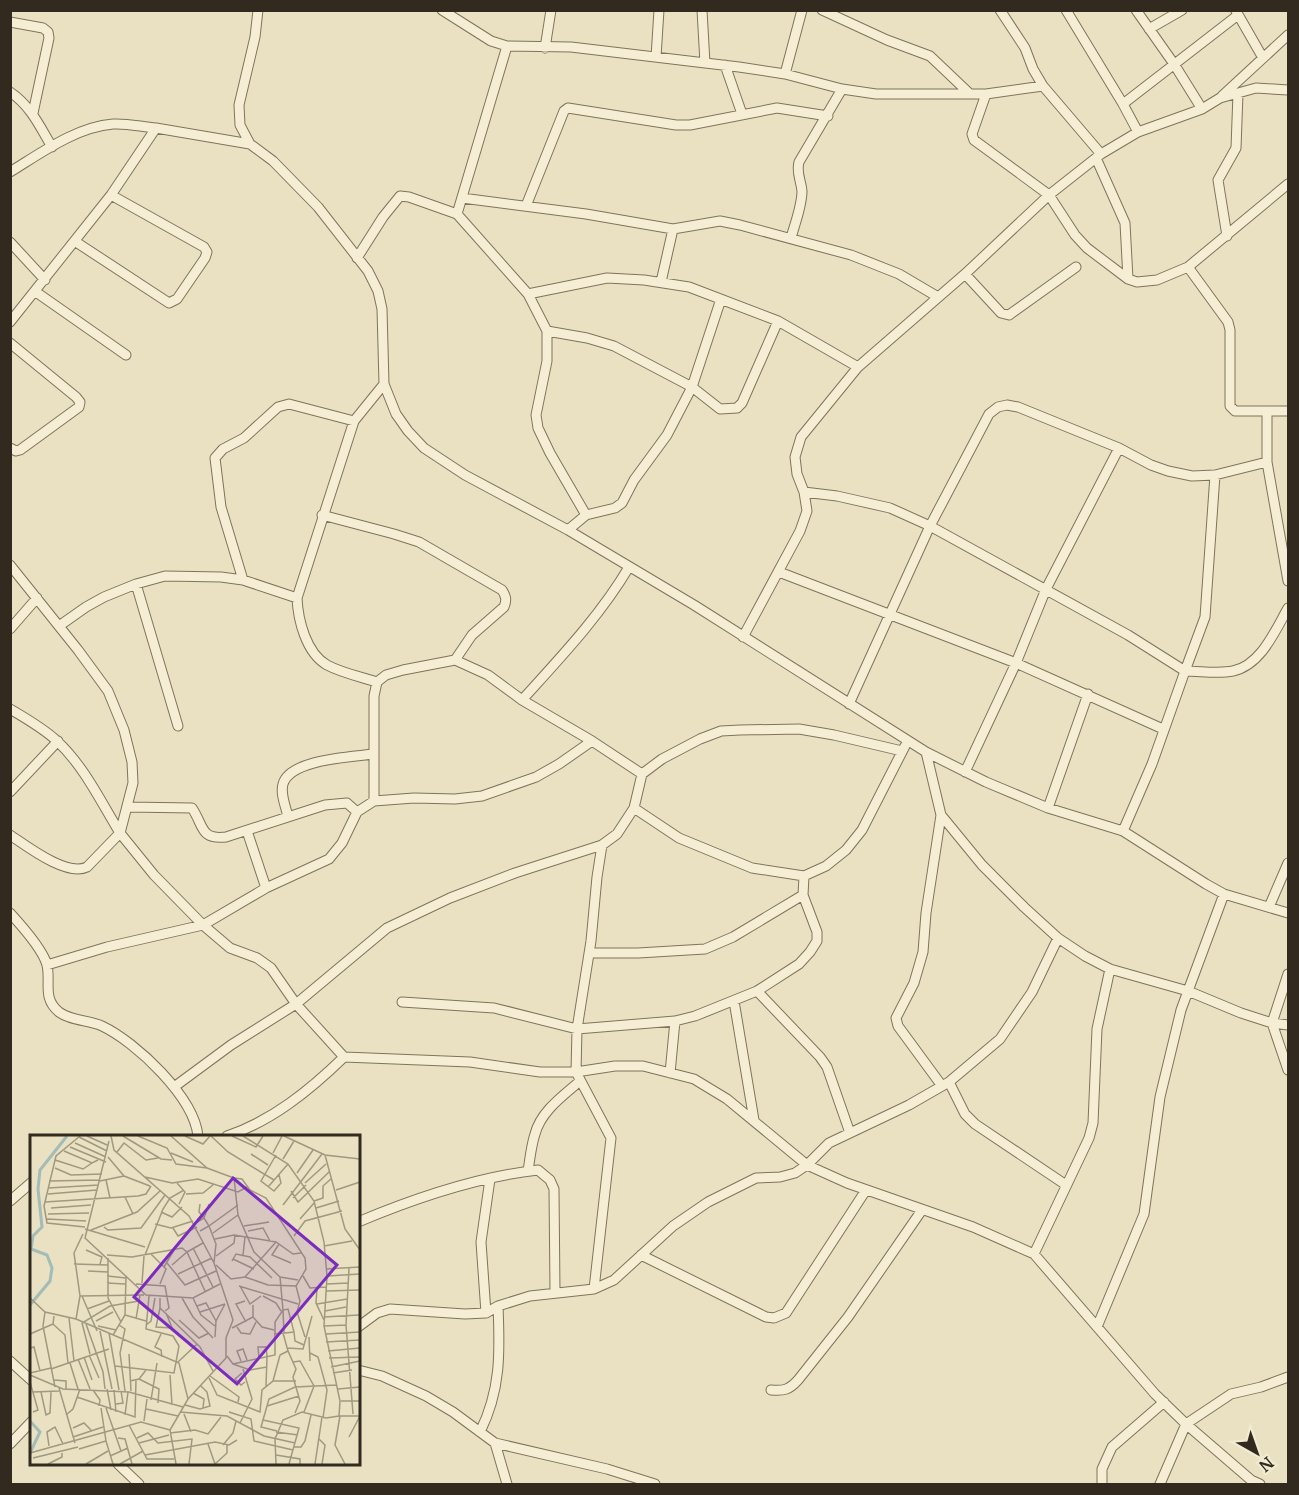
<svg xmlns="http://www.w3.org/2000/svg" width="1299" height="1495" viewBox="0 0 1299 1495" font-family="Merriweather,serif">
<style>
.lines{fill:none;stroke-linecap:round;stroke-linejoin:round}
.minor-casing{stroke:#81735b;stroke-width:11}
.minor{stroke:#f5eed4;stroke-width:9}
.inset-river{fill:none;stroke:#a4bcb7;stroke-width:3}
.inset-road{fill:none;stroke:#a09880;stroke-width:1.5}
.view{fill:#7b2cbf;fill-opacity:0.15;stroke:#7b2cbf;stroke-width:3}
.inset-edge{fill:none;stroke:#322a1e;stroke-width:3}
</style>
<rect width="100%" height="100%" fill="#e9e1c2"/>
<g class="lines">
<defs>
<path id="minor" d="M258 10 255 37 239 105 240 125 250 144 273 161 318 207 368 271 378 291 382 309 384 384 396 414 408 431 424 448 465 475 568 530 694 605 926 752 986 782 1048 808 1123 831 1206 884 1224 894 1288 913
M442 10 491 41 507 46 571 47 739 67 785 74 842 89 876 94H986L1043 86 1101 154
M702 10 705 63
M822 10 887 40 930 56 970 94
M1000 10 1025 48 1033 69 1043 86
M1066 10 1123 104 1138 132
M1136 10 1174 64 1202 109
M1236 11 1263 58
M10 22 43 28 48 32 49 38 33 113
M1149 29 1182 10
M545 48 551 10
M656 57 659 10
M725 65 742 114
M785 74 802 10
M10 92C31 106 40 127 52 147
M986 94 972 134 974 140 1049 195 1075 235 1087 248 1128 279 1137 282 1157 280 1188 267 1288 184
M1222 96 1288 35
M1123 104 1238 15
M1096 158 1125 223 1128 279
M10 172C41 153 76 127 113 124 127 123 142 127 156 128
M462 198 586 214 673 229 720 221 740 225 851 255 899 274 938 297
M526 206 564 111 568 108 676 125H690L777 108 828 116
M457 214 507 46
M1227 236 1218 180 1236 148 1238 93
M791 238C795 223 802 206 802 191 801 180 796 173 799 162L842 89
M10 242 45 280
M76 242 169 303 177 299 205 258 207 252 204 247 111 195
M357 258 383 217 400 196 409 197 457 214 528 294 547 331V361L536 415 538 428 550 453 586 515
M1188 267 1228 322 1230 330V406L1235 411H1288
M965 274 1001 313 1009 315 1076 267
M661 282 673 229
M36 292 126 355
M528 294 607 278 644 280 689 287 778 321 858 367
M10 322 111 195 156 128 250 144
M547 331 587 338 614 346 692 387 720 409 737 408 742 403 778 321
M10 343 76 397 80 402 79 407 20 450 16 451 10 448
M1267 412V462L1288 581
M804 492 837 496 890 508 930 526 1128 635 1185 671 1205 617 1215 475
M322 515 394 534 419 542 502 590C506 596 507 600 504 607L472 635 455 660
M568 530 586 515 615 508 622 503 634 480 667 435 692 387 721 299
M10 565 78 650 108 691 124 730 132 762 133 783 120 833 154 875 203 925 230 948 257 958 271 968 296 1004 344 1057 470 1062 540 1072H576L615 1066H643L694 1079 727 1099 807 1165 847 1183 973 1227 1034 1254 1155 1394 1186 1424 1251 1480 1260 1484
M779 572 1016 663 1163 729
M243 580 221 507 215 458 223 449 244 438 278 407 289 404 354 421
M136 584 178 726
M59 626 86 607 104 597 136 584 165 576 221 577 243 580 297 598
M10 629 37 598
M743 637 800 531 807 511 804 492 797 474 795 457 801 437 858 367 965 274 1049 195 1101 154 1138 132 1202 109 1220 98 1256 88 1288 90
M377 682C361 677 342 673 327 665 306 653 298 620 297 598L354 421 384 384
M522 700C560 658 600 616 629 567
M849 704 930 526 989 414 998 407 1007 405 1018 407 1119 448 1151 465 1168 471 1192 476 1215 475 1267 462
M10 709C27 719 43 728 57 741 84 766 101 802 120 833L87 867C67 877 28 847 10 835
M926 752 941 815 982 865 1024 907 1058 938 1085 956 1110 969 1188 991 1181 1010 1160 1097 1144 1214 1097 1327
M965 772 1016 663 1046 589 1119 448
M10 792 58 741
M374 801V696L377 682 386 675 403 670 455 660 488 675 522 700 592 741 642 774
M128 807 192 808C204 826 200 840 226 837L325 805 347 803 357 812
M634 808 679 838 752 868 804 876 826 866 846 850 862 830 905 746
M1048 808 1088 694
M941 815 926 913 923 952 914 983 896 1018 898 1026 942 1086
M288 817C286 807 280 794 283 784 290 759 352 757 373 754
M247 831 266 888
M1123 831 1152 764 1185 671C1201 671 1218 674 1233 671 1261 665 1275 631 1288 608
M1224 894 1188 991 1241 1013 1272 1023 1288 1070
M1269 907 1288 863
M10 913C21 925 43 950 47 965 51 983 42 998 59 1012 71 1021 89 1020 102 1026 136 1042 194 1097 198 1136
M589 953H638L705 949 733 937 803 895
M47 965 107 947 203 925 266 888 329 859 342 843 357 812 374 801 414 798 455 799 482 796 536 777 559 764 592 741
M1288 974 1272 1023 1288 1025
M757 991 820 1057 827 1067 850 1133
M734 1001 754 1120
M402 1002 494 1008 577 1029 675 1021 695 1016 757 991 799 964 810 952 817 941V932L803 895 804 876
M670 1073 675 1021
M949 1082 965 1114 975 1124 1066 1185
M174 1087 231 1045 296 1004 387 928 450 898 515 873 602 845 617 834 634 808 642 774 662 759 700 739 721 731 740 730 799 729 834 735 902 751
M227 1136C272 1121 310 1090 344 1057
M528 1171C530 1159 531 1146 535 1134 541 1111 563 1096 580 1081
M10 1201 32 1182
M358 1222C415 1198 476 1177 538 1170L550 1180 554 1189 555 1292
M1034 1254 1089 1138 1093 1123 1097 1029 1110 969
M641 1255 766 1317 774 1318 786 1313 866 1190
M594 1289 611 1138 576 1072 577 1029 591 941 597 877 602 845
M486 1313 481 1242 490 1179
M358 1327 377 1313 390 1309 465 1314 486 1313 498 1306 530 1296 594 1289 614 1280 673 1226 708 1202 756 1178 780 1177 795 1173 807 1165 829 1143 909 1105 949 1082 1000 1039 1032 992 1058 938
M10 1361 32 1381
M358 1370 382 1376 426 1396 453 1412 495 1443 607 1469 655 1484
M771 1390C784 1391 789 1390 798 1380L848 1317 922 1210
M480 1432C501 1390 500 1352 498 1306
M495 1443 507 1484
M10 1444 32 1421
M118 1464 139 1484
M1102 1484V1469L1112 1447 1164 1402
M1160 1484 1186 1424 1231 1394 1261 1387 1288 1377"/>
</defs>
<!-- minor casing -->
<use href="#minor" class="minor-casing"/>
<!-- minor -->
<use href="#minor" class="minor"/>
</g>
<!-- overview -->
<g transform="translate(30 1135)">
<rect width="330" height="330" fill="#e9e1c2"/>
<path class="inset-river" d="M0 170 20 146 22 133 17 120 1 114 3 101 12 92 8 54 10 35 37 1M0 286 10 297 0 318"/>
<path class="inset-road" d="M50 1 26 21 14 71 17 88 55 92M57 1 77 10M81 1 84 15 159 81 184 128 203 185 196 203V223L158 264 140 295 146 329M93 1 131 24 142 25M108 1 137 13 146 29 177 33M141 1 177 33 204 43 208 80 224 117 250 142 253 175 245 187V220L203 229 197 221M155 1 173 9 180 1M181 1 198 17 244 45M202 1 226 12 233 1M213 1 258 29 284 66 294 107 297 141 294 191 310 266 309 281H330M254 1 295 20 330 24M49 2 77 16M79 6 55 103 116 160 163 163 190 149M45 8 76 22M40 12 76 27M34 16 62 28 68 25M87 17 94 8 116 25 128 23M141 18 163 27M243 18 252 1M221 19 238 30M246 20 231 46 244 56 251 48 249 40M295 20 315 94 330 115M78 22 94 41 120 51M253 24 264 6M25 25 53 34 62 28M25 33 41 40 72 39M267 38 283 15M115 42 142 48 168 44 208 57 217 52M204 43 212 44 220 55 236 63 275 123 276 134 266 151 270 166 267 177 275 202M76 45 80 63M19 46 70 45M70 46 94 41M147 48 155 57 149 69M275 48 296 29M238 52 258 29M18 53 69 50M306 55 330 47M261 56 268 67 299 37M18 59 67 55M156 59 173 58 184 49M95 62 103 79M263 63 276 50M284 66 293 63V51L302 43M15 67 108 61 116 59 121 51M253 70 292 19M21 73 61 70M286 73 309 66M131 77 142 82 152 72M18 79 59 78M17 84 56 86M270 84 285 67M125 89 141 93 163 86M164 89 174 83 169 77 170 69M214 91 239 87M74 92 78 95 111 93 135 60M143 93 148 101 167 92M55 94 115 112M61 95 107 77 130 56M170 96 179 91 174 83 179 69M218 96 233 93 240 106M183 98 208 80M264 101 275 86 312 76M185 104 204 100 246 107 263 119 271 118M249 109 242 120 261 128M294 111 322 106M163 113 183 152M56 115 72 122 70 129M121 119 134 132M77 120 102 122 152 113 157 117 173 108M115 120 133 74 140 63 154 55M213 120 215 102M186 121 204 108 205 100M78 123V163L91 187M203 124 224 134M202 126 206 119 220 122 242 143M137 128 155 150 186 136M184 128 186 109 179 91 208 70M44 129 78 130M142 130 157 117 175 156M186 130 201 144 215 142 238 150 266 151M319 133 316 190 323 279M296 134 330 132M58 136 78 137M148 139 182 123M77 141 96 143M273 141 280 153 296 152M297 141 330 139M215 142 246 107M250 142 268 145M77 148 95 149M112 148 114 121M106 149 135 151 139 173 135 176M130 149 136 134 134 132 144 115M297 149 318 148M209 151 268 169M210 151 220 169 231 161M287 153 286 168 294 185M296 156 330 155M50 161 114 160M52 161 67 196M233 161 246 168 251 176M0 163 15 177 46 184 149 228 158 264M130 163V173L170 212 183 236M152 163 163 182 183 203M163 163 171 180 185 191M215 166 206 169 216 187M287 169 317 164M167 171 176 168 186 186M130 173 126 192 142 193M57 174 79 166M295 176 316 172M15 177 13 191 25 252M170 177 195 169M136 178 143 195M95 180 116 186M24 181 23 189 35 200 38 228M223 182 232 192 244 195M294 182 329 180M39 183 44 226M46 184 50 161 44 118 53 99M106 184 110 160M149 185 169 203 179 198M66 186 83 177M56 189 73 237 75 254M89 190 95 194 90 218 95 256M116 190 121 186 125 163M68 191 86 195M294 191 316 190M207 192 211 198 220 199 226 187M202 193 223 182V170M70 196 82 254M264 197 265 206 274 210M79 198 89 255M0 199 23 189M131 199 125 212 131 215 132 222M244 199 264 197 258 174 253 175 254 198M296 199 330 197M83 200 95 180 96 141M185 202 186 186 195 169M279 202 280 226M296 207 330 205M0 213 4 212 10 236M257 213 273 214 282 181M258 216 266 234 263 242 270 266 265 278M298 216 330 213M280 218 288 222 297 255 293 283M60 219 52 188 80 171 109 166M99 219 101 256M59 220 69 243M250 220 258 216 253 198M54 222 62 245M229 223 228 212H236L237 221M299 223 330 222M48 224 60 254M211 226 207 216 213 214 217 225M148 227 167 209M263 227 270 226 284 251 274 277M40 228 48 254M203 229 220 235 237 232M85 231 144 238 149 211 143 201 116 194 119 161M301 232 330 226M21 234 79 214M0 238 21 233M212 238 205 244 211 250 215 247M303 238 322 235M0 240 33 254 99 257 153 272M140 240 142 270M180 241 209 262 208 267M179 243 187 260 230 277 232 255 243 246 250 220M109 244 129 254 128 268M24 245 36 246V254M100 246 109 244 116 235M243 246H266M0 247 8 275 3 277M236 251 237 222M29 253 45 308M77 254 81 275M308 254 330 252M63 255 70 265 69 271M84 255 86 277M3 257 29 256M11 257 16 280 20 278 21 257M163 258 174 264 173 273M47 262 105 282 106 245M121 265 127 228M311 266H330M86 269 93 268 91 256M155 270 170 274 180 271 177 257 170 250M237 271 269 261M76 273 91 316M116 274 148 281M150 277 197 281 234 301 265 308M199 277 221 284 224 306 263 315M154 279 161 297M36 280 43 274 50 254M95 280 98 257M310 281 305 310 315 329M233 285 269 293 259 329M114 286 117 264M210 288 222 264 213 234M99 290 117 324H144M43 293 54 288 61 295M247 296 231 292 239 264 265 252 307 250M246 297 268 300M140 298 165 295 178 299 191 282M43 302 73 292M319 302 330 281M88 303 95 304 102 329M107 303 118 298 128 308 162 304 159 329M289 304 295 310 292 329M76 306 83 329M109 308 139 300M178 309 185 329M193 310 203 298 206 286M19 311 17 297 25 292 33 309M264 312H271L275 306 281 280M49 314 76 306 71 273M0 318 111 287 140 295M115 320 185 307 199 310 207 305M246 320 270 324V329M80 321 98 313M3 323 48 312M18 329 32 322V318M56 329 78 316M90 329 113 316M185 329 197 318V310M246 329 245 304 253 285 272 277 296 283 309 281M285 329 292 282"/>
<path class="view" d="M203 43 307 130 207 249 104 162Z"/>
<rect width="330" height="330" class="inset-edge"/>
</g>
<!-- border -->
<rect width="1299" height="1495" fill="none" stroke="#322a1e" stroke-width="24"/>
<!-- north arrow -->
<g transform="translate(1257 1453) rotate(140)" stroke="#f1ebd1" stroke-width="4.5" paint-order="stroke">
<path d="M0-4.5L10 22L0 15L-10 22Z" fill="#322a1e"/>
<text y="-9" font-size="16" font-weight="bold" text-anchor="middle" fill="#322a1e">N</text>
</g>
</svg>
